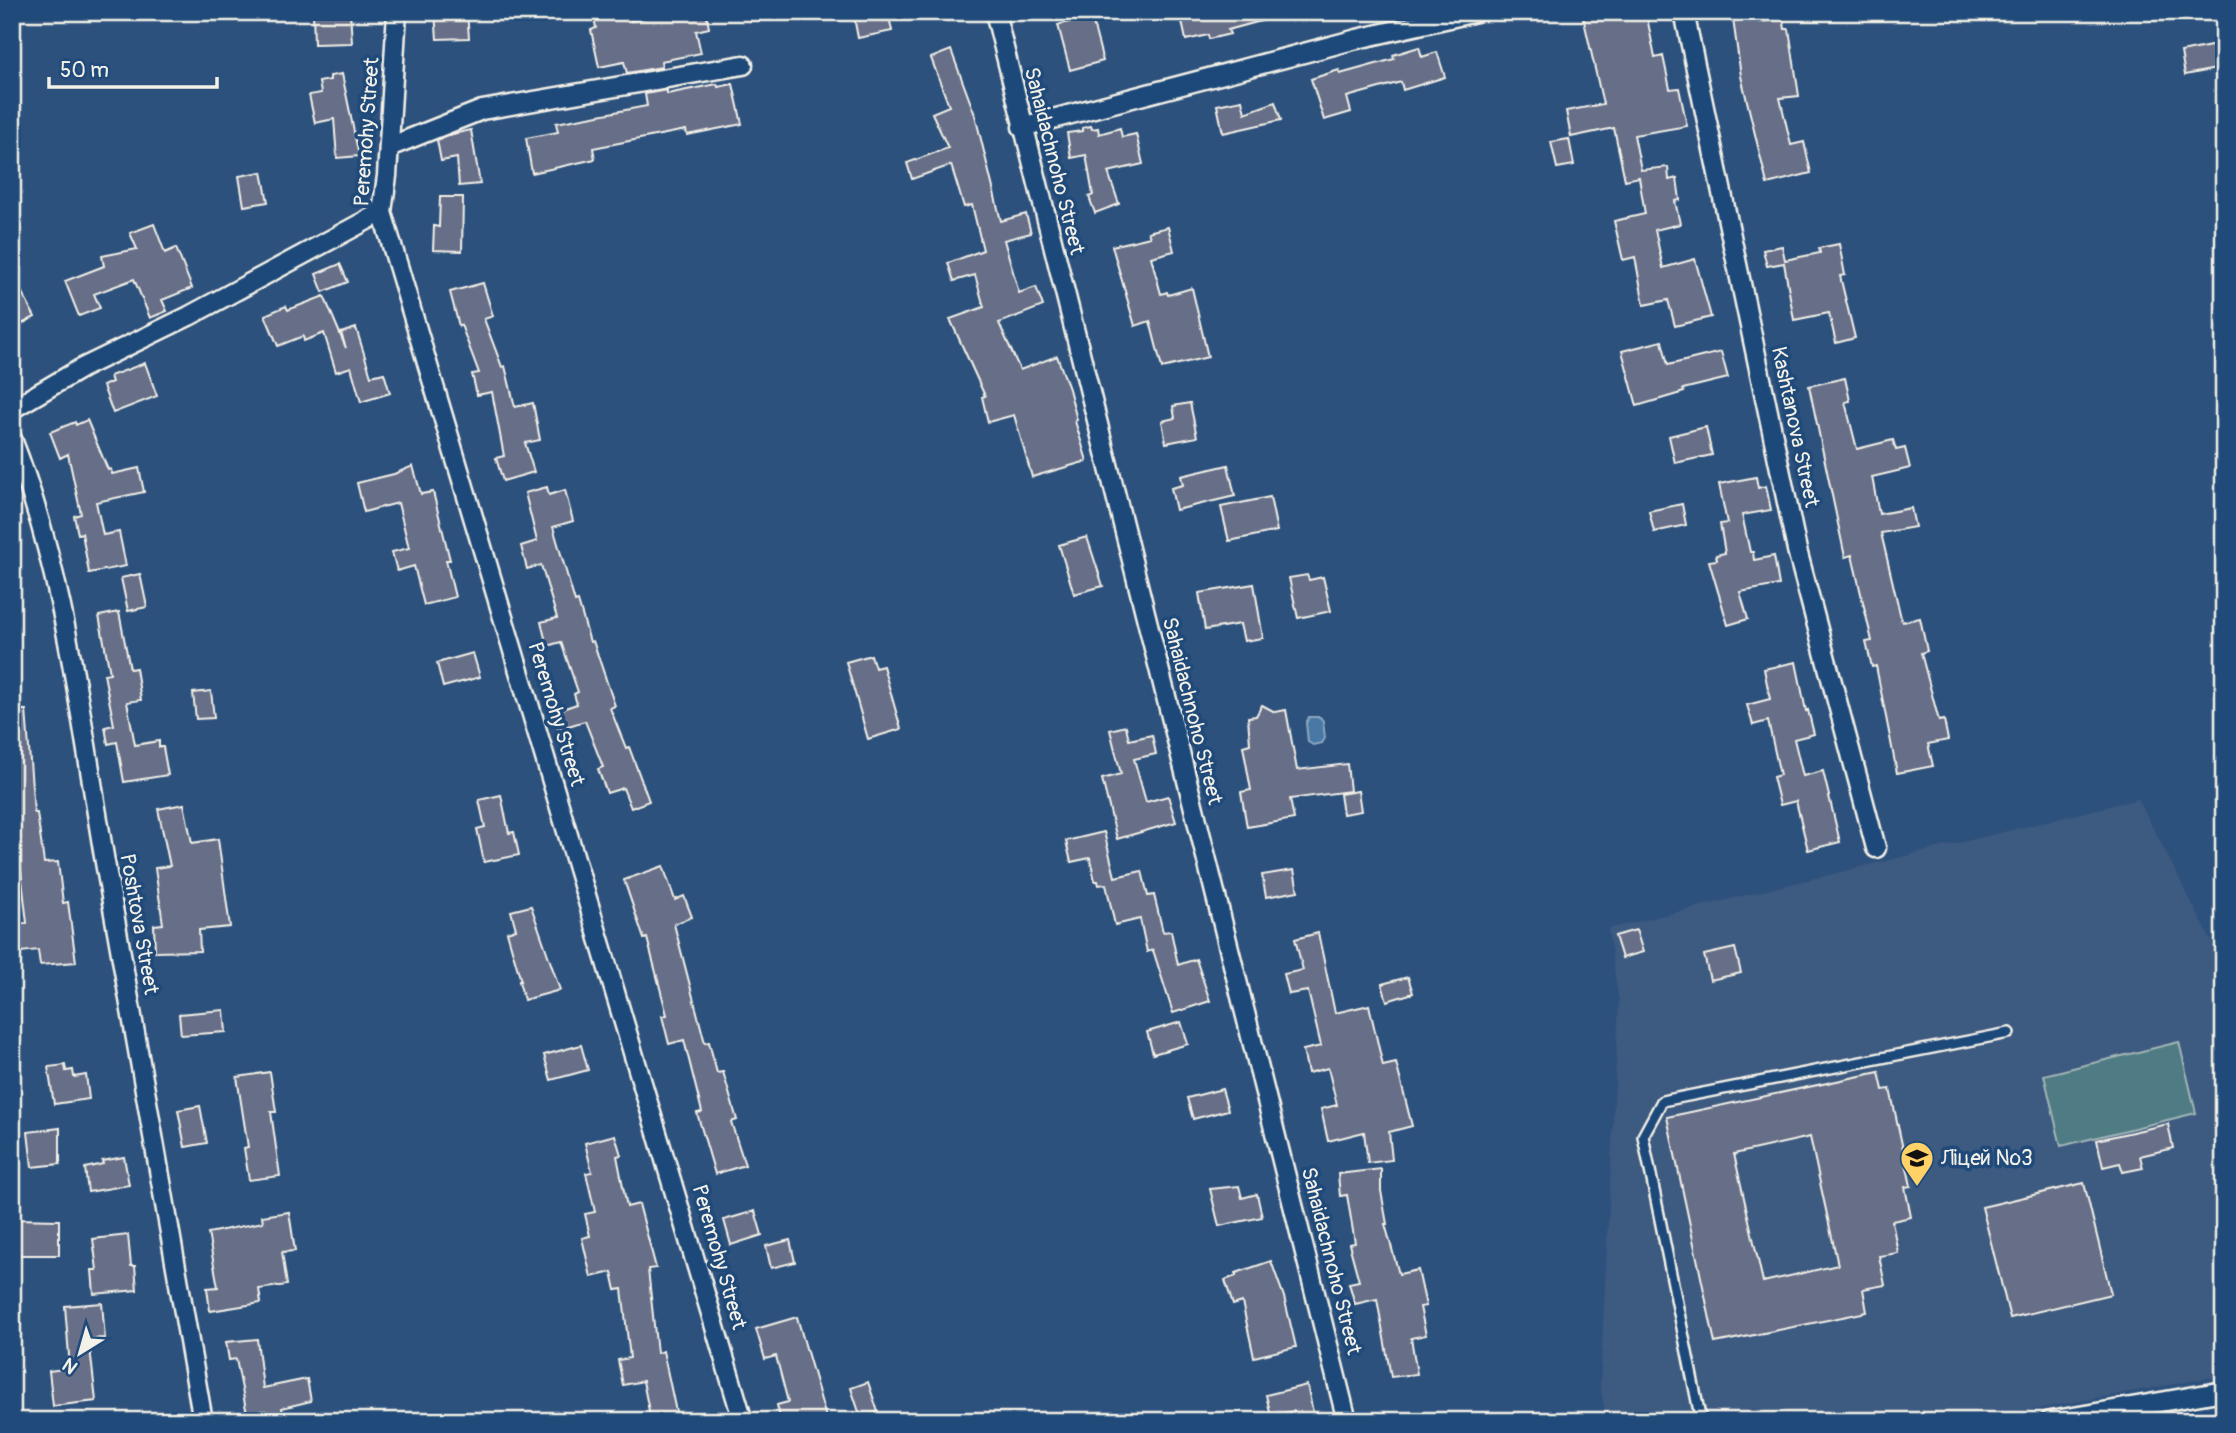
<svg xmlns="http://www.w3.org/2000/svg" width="2236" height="1433" viewBox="0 0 2236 1433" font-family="Pangolin,sans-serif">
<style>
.built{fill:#3e5a80}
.green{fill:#507c84;stroke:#a2b6b6;stroke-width:2}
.water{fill:#4978a5;stroke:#8da8c0;stroke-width:2}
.building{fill:#666e88;stroke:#f4f1e8;stroke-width:2;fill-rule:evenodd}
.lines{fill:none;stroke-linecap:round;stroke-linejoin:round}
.lane-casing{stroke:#f4f1e8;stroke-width:14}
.street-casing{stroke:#f4f1e8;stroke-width:23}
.lane{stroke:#1f4a7a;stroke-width:9}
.street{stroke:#1f4a7a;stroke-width:18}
.labels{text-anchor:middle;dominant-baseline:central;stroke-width:7;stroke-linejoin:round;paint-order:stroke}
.street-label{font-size:21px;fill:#f4f1e8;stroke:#1f4a7a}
.poi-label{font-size:21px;fill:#f4f1e8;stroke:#1f4a7a;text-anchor:start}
</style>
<rect width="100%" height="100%" fill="#2d517d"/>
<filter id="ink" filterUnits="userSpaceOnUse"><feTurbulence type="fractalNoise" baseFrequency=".0143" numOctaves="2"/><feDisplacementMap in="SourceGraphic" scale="14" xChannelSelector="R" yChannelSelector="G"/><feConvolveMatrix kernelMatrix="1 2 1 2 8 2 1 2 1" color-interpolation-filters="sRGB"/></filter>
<g filter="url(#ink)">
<!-- built -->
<path class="built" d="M2138 799 2224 965V1375L1970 1421H1607L1600 1386 1619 1002 1608 929Z"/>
<!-- green -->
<path class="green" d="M2179 1042 2196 1113 2061 1146 2044 1075Z"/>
<!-- water -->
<path class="water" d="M1309 717H1320L1323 721 1325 738 1322 743 1313 745 1308 742 1306 723Z"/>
<!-- building -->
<path class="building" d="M313 12H350L352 43 314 44Z
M435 12H467L469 38 437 39Z
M593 12H629L631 21 670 12H706L709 28 696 31 701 53 661 61 662 67 627 73 624 62 599 67 591 30 596 28Z
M853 12H888L892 31 858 38Z
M1180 12H1271L1272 18 1228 30 1230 34 1209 39 1208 35 1186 40Z
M1582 12H1646L1655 58 1663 56 1670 89 1679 88 1687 126 1634 135 1641 170 1668 167 1669 180 1677 178 1680 200 1675 201 1680 224 1655 230 1663 268 1695 259 1711 317 1675 326 1668 300 1644 305 1635 257 1623 260 1614 221 1645 214 1639 177 1625 180 1614 128 1571 137 1566 111 1603 104Z
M1732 12H1758L1760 22 1783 18 1785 29H1789L1799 96 1780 98 1791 145 1804 142 1811 173 1767 184 1741 76Z
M1091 16 1103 61 1070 70 1058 25Z
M2216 45 2221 68 2185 75 2181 52Z
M1419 47 1422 57 1437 52 1445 77 1403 90 1401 82 1347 97 1351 112 1324 120 1311 79 1339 70 1340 74 1394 59 1393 55Z
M951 50 975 115 1001 221 1026 214 1031 233 1004 240 1019 293 1036 287 1043 306 999 323 1020 370 1057 356 1069 389 1077 420 1075 421 1087 461 1032 477 1014 415 988 422 982 397 985 396 950 319 984 307 975 275 954 281 948 263 983 250 972 205 964 207 951 165 912 179 907 163 948 148 932 113 949 106 931 58Z
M342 74 359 156 337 158 334 119 315 123 309 95 321 93 319 82 330 80V76Z
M717 84 718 87 733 84 742 124 687 135 686 130 593 148 595 159 532 173 526 138 558 132 556 123 647 106 645 94 667 90V94Z
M1242 100 1245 113 1275 102 1281 120 1223 133 1217 105Z
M1091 126 1092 129 1098 128 1099 134 1120 128 1122 137 1136 134 1143 164 1108 172 1119 204 1095 213 1089 197 1093 195 1086 155 1071 158 1067 133 1082 131V128Z
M471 130 480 184 459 186 457 158 441 161 437 140 453 134Z
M1569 139 1574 165 1557 168 1551 142Z
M262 172 268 202 244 206 239 176Z
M440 197H463L462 251 433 250 434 226 439 227Z
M154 224 165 253 176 248 192 288 162 300 167 311 150 318 134 279 94 294 100 308 79 316 65 281 104 266 102 256 137 249 130 233Z
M1168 227 1174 251 1151 257 1161 294 1167 292 1168 295 1192 288 1208 357 1162 368 1150 321 1135 326 1112 246 1150 237 1148 232Z
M1839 244 1845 275 1840 276 1855 338 1836 343 1829 313 1794 320 1784 263 1767 266 1763 250 1782 246 1785 260 1820 253 1819 248Z
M340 264 348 282 323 292 316 274Z
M12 274 35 317 18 326 12 316Z
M483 283 493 316 484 319 502 367 505 366 515 407 533 403 540 440 525 443 534 472 503 481 496 458 504 456 492 392 477 395 472 374 479 373 461 325 459 326 450 292Z
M324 296 346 348 341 333 356 328 371 376 384 373 390 393 361 402 351 367 336 372 324 333 304 341 303 336 278 346 265 315 286 306 288 310Z
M1662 341 1668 365 1721 352 1728 378 1683 389 1684 392 1637 406 1622 351Z
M145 363 157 396 113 413 103 386 112 382 110 376Z
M1845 378 1850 401 1845 402 1857 449 1893 440 1896 450 1905 448 1910 468 1872 477 1879 514 1911 508 1915 527 1881 533 1902 622 1920 618 1927 651 1921 653 1939 721 1944 720 1948 740 1928 744 1933 766 1897 773 1876 666 1872 667 1866 642 1872 641 1852 555 1845 557 1809 386Z
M1190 403 1197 437 1166 443 1162 421 1175 418 1173 406Z
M87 420 108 470 111 469 112 474 139 468 144 492 96 502 103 535 119 532 126 566 89 573 82 533 78 534 74 516 81 514 68 454 60 458 50 432 75 422 76 425Z
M1706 427 1712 455 1675 463 1669 436Z
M1228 465 1235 496 1176 510 1171 488 1183 485 1181 476Z
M413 466 421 494 433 492 450 560H446L455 597 424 605 414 566 397 571 392 552 409 548 398 503 364 512 357 483 394 474Z
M1756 477 1758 488 1766 486 1771 510 1742 515 1750 552H1753L1754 560 1774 556 1779 585 1740 592 1748 619 1728 625 1709 561 1717 560 1716 555 1725 553 1720 524 1727 523 1719 484Z
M547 487 549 495 565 490 573 521 553 527 575 602 578 601 590 642 593 641 615 706 610 708 626 748 629 747 649 801 631 808 623 788 607 793 598 769 603 767 585 721 558 729 553 712 577 704 574 694 578 692 561 642 547 646 541 622 557 618 541 565 527 569 521 546 537 541 525 493Z
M1270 497 1277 531 1229 541 1221 507Z
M1682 504 1686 525 1654 532 1649 511Z
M1087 537 1103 586 1074 594 1059 545Z
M140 574 147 607 128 611 121 578Z
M1307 575 1309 580 1323 577 1331 611 1298 618 1289 578Z
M1254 584 1263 638 1244 641 1240 624 1205 630 1199 593Z
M119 612 130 669 136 668 141 700 127 702 135 745 159 741V747H163L168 775 124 782 117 742 108 744 105 727 114 725 104 674 110 673 99 616Z
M473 653 480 677 443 687 437 663Z
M871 655 875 668 883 666 901 729 868 739 846 662Z
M1796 662 1806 711 1808 710 1814 734 1794 739 1803 776 1823 771 1840 842 1808 850 1796 801 1780 805 1773 777 1780 775 1768 721 1753 725 1747 705 1770 699 1764 669Z
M211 691 214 718 196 719 193 693Z
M1262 705 1275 712 1286 710 1297 770 1347 764 1350 791 1290 799 1294 819 1247 827 1241 792 1251 790 1243 746 1250 744 1248 717 1256 716Z
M12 710H26L34 813H37L44 863 58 862 63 903 68 902 76 962 40 965 38 950 12 953V925L27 923 18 845 12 846Z
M1126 726 1129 740 1152 735 1156 754 1134 759 1146 802 1168 796 1176 822 1117 839 1102 779 1121 774 1110 730Z
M1358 791 1361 811 1343 814 1340 794Z
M501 795 509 833 514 832 519 855 484 862 477 829 485 827 479 800Z
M184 804 192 843 218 839 230 927 199 930 200 951 155 952 154 925 163 924 155 868 170 866 158 809Z
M1104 832 1115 877 1142 871 1148 896 1154 895 1163 932 1171 931 1178 965 1196 959 1210 1001 1173 1013 1153 950 1147 952 1140 919 1115 925 1106 884 1099 885 1098 881H1095L1090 858 1071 862 1066 841Z
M663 866 675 900 684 896 692 917 674 924 705 1043 709 1042 717 1073 723 1072 737 1120 731 1122 745 1165 715 1174 697 1113 702 1112 684 1040 669 1044 662 1016 667 1015 647 938 644 939 624 880Z
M1294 870 1298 891 1266 897 1262 875Z
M531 906 560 990 524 1000 519 981H521L507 932 516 929 511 911Z
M1636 930 1643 952 1622 958 1615 936Z
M1318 933 1335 1013 1369 1005 1383 1066 1396 1063 1412 1126 1389 1132 1392 1160 1368 1163 1364 1132 1328 1141 1321 1109 1337 1105 1328 1068 1308 1073 1303 1050 1321 1046 1308 991 1289 994 1284 974 1303 970 1295 939Z
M1735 948 1741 973 1710 980 1704 955Z
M1408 977 1413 993 1387 1001 1382 984Z
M224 1010 226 1032 181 1035 179 1014Z
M1181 1022 1188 1044 1153 1054 1147 1032Z
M581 1045 588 1070 551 1080 544 1055Z
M65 1065 66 1071 73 1070 74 1077 86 1075 89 1099 54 1104 48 1067Z
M270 1072 276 1112H271L280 1176 249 1180 244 1148 248 1147 237 1077Z
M1879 1072 1883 1090 1890 1089 1911 1186 1905 1187 1911 1217 1892 1221 1898 1253 1879 1256 1885 1285 1863 1289 1867 1312 1715 1343 1667 1117ZM1810 1137 1838 1265 1763 1282 1734 1154Z
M1222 1089 1228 1110 1193 1119 1187 1098Z
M200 1106 207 1143 185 1147 178 1110Z
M2168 1124 2173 1148 2140 1156 2143 1168 2123 1172 2120 1163 2103 1167 2097 1140Z
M60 1128V1164L32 1167 28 1132Z
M615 1135 621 1155 617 1156 627 1207 639 1204 656 1268 648 1269 657 1353 663 1351 678 1421H651L643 1381 623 1385 618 1360 630 1358 622 1289 616 1290 612 1272 591 1277 582 1238 590 1236 585 1214 595 1212 586 1173 592 1172 585 1143Z
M124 1157 129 1185 88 1192 85 1168 103 1164 102 1161Z
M1381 1169V1191L1387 1224H1385L1399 1274 1418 1270 1426 1306 1420 1307 1426 1335 1411 1338 1417 1374 1391 1377 1377 1299 1355 1304 1349 1283 1359 1281 1349 1244 1355 1243 1347 1195 1340 1196 1338 1174Z
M2084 1183 2111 1294 2010 1318 1982 1207Z
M1239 1186 1242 1198 1257 1194 1262 1217 1219 1226 1210 1189Z
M755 1211 762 1235 731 1245 724 1220Z
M289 1212 295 1251 282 1252 287 1285 259 1289 261 1303 210 1311 207 1288 218 1287 208 1233 263 1222 262 1216Z
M12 1219 59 1220V1255H12Z
M128 1235 131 1266H135L137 1290 94 1294 92 1270H97L93 1239Z
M790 1240 795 1262 771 1268 766 1246Z
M1271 1261 1284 1297 1296 1347 1254 1357 1242 1302 1233 1305 1225 1280 1236 1276V1273Z
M102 1303 105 1338 89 1339 96 1401 53 1406 49 1371 70 1368 65 1306Z
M797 1317 827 1421H781L777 1405 788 1402 776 1356 765 1359 756 1329Z
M257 1339 263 1388 307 1379 311 1401 282 1408 283 1416 266 1419 265 1411 247 1414 236 1359 229 1360 226 1342Z
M868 1382 878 1412 861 1418 851 1388Z
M1307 1385 1315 1421H1296L1294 1411 1271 1416 1266 1395Z"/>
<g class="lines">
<defs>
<path id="lane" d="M1701 1421 1643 1136 1662 1101 2009 1033"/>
<path id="street" d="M397 12 387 176 382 212 743 1421
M995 12 1347 1421
M1684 12 1797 550 1876 848
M1022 127 1357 39 1476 12
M389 147 482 110 743 65
M12 409 82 368 189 316 382 212
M12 439C66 576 81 724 106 868 137 1052 172 1236 203 1421
M2050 1421 2224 1391"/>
</defs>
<!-- lane casing -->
<use href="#lane" class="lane-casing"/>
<!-- street casing -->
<use href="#street" class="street-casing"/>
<!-- lane -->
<use href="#lane" class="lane"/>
<!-- street -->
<use href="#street" class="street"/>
</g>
</g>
<!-- icons -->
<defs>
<symbol id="school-pin" viewBox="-11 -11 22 30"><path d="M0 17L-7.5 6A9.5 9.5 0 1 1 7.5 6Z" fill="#ffd166" stroke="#1f4a7a"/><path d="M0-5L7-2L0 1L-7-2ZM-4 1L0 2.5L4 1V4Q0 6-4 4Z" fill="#111"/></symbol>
</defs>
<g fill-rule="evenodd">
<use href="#school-pin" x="1898" y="1139" width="38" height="52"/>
</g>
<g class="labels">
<!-- street labels -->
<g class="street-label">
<text transform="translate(367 132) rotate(-86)">Peremohy Street</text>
<text transform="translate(1054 161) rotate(76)">Sahaidachnoho Street</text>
<text transform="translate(1795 427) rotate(78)">Kashtanova Street</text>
<text transform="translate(1192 711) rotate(76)">Sahaidachnoho Street</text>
<text transform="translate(556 714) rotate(73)">Peremohy Street</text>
<text transform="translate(139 924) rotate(80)">Poshtova Street</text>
<text transform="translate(719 1257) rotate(74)">Peremohy Street</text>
<text transform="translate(1331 1261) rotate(76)">Sahaidachnoho Street</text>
</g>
<!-- poi labels -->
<g class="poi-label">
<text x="1941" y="1158">Ліцей №3</text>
</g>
</g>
<!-- margin -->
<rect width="2236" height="1433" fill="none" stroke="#1f4a7a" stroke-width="42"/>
<rect x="21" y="21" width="2194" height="1391" fill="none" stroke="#f4f1e8" stroke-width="2.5" filter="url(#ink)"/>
<!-- north arrow -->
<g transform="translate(80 1353) rotate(217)" stroke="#1f4a7a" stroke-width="5" paint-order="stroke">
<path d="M0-5L12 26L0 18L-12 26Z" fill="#f4f1e8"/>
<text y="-10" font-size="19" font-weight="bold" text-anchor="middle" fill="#f4f1e8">N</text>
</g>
<!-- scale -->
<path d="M49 77v10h168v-10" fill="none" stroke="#f4f1e8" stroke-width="3.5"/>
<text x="60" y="77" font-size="21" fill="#f4f1e8" stroke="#1f4a7a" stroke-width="5" paint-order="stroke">50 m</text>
</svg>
